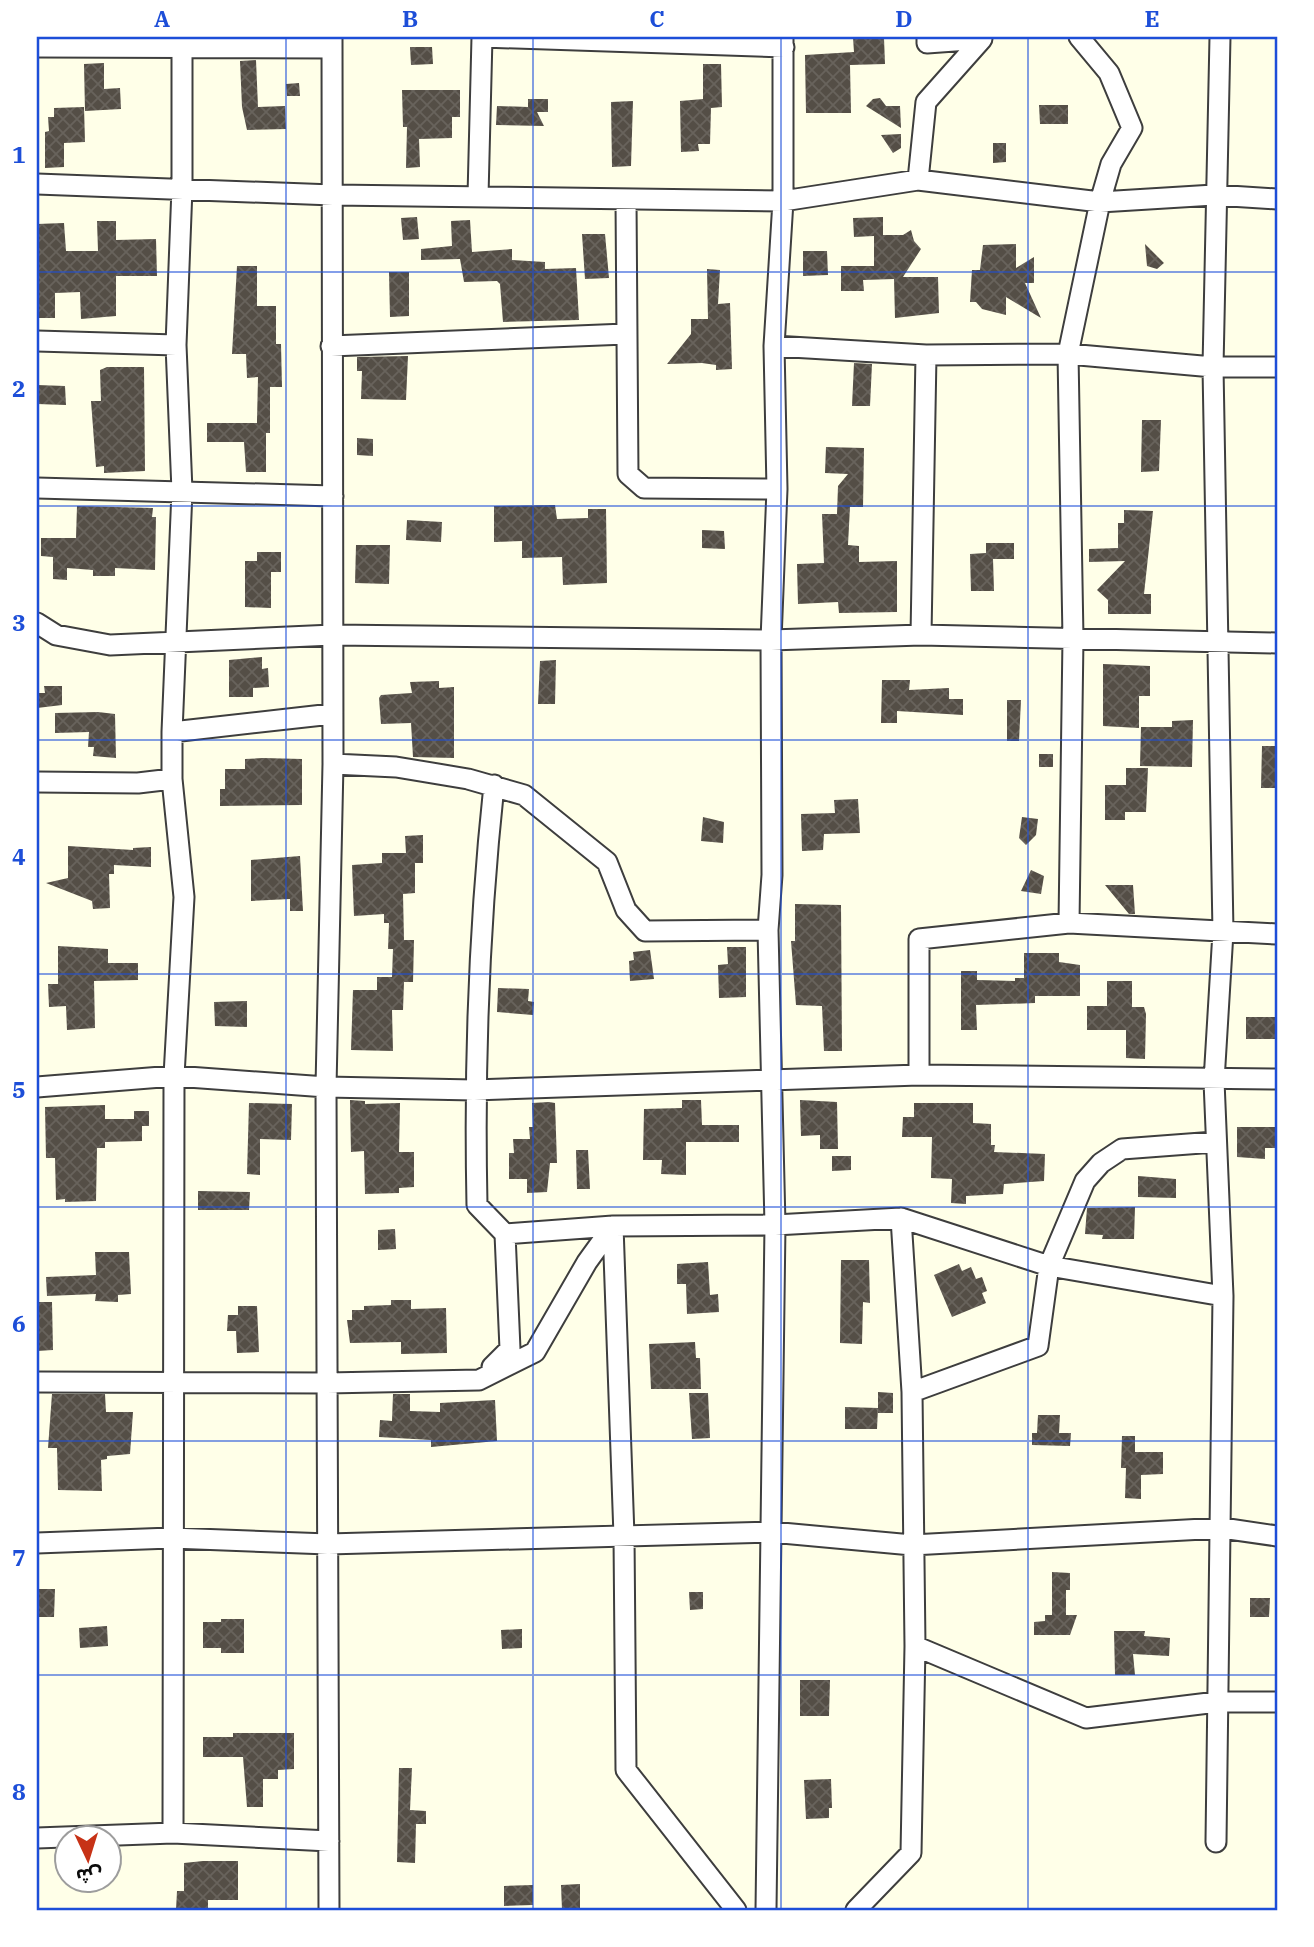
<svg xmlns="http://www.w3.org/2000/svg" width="1314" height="1947" viewBox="0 0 1314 1947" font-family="'IBM Plex Serif','Noto Sans Arabic',serif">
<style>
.building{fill:url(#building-cross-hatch)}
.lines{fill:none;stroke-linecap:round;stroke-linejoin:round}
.minor-casing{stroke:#3e3e3e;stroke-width:23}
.minor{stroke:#fff;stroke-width:19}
.grid{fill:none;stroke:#1d4ed8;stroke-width:2;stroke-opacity:0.55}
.neatline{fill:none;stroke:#1d4ed8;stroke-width:2.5}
.grid-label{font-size:23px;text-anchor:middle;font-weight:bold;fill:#1d4ed8}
</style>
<defs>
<pattern id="building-cross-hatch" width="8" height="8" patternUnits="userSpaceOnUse" patternTransform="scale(1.75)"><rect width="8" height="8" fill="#544e46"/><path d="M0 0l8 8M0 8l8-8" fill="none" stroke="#68635c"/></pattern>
</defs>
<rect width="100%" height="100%" fill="#ffffe8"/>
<!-- building -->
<path class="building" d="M853 38H884L885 64 850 65 851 113H806L805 55 854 52Z
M410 47H432L433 64 411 65Z
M256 60 258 107 285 106 286 129 247 130 242 107 240 61Z
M104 63V89L120 88 121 109 85 111 84 64Z
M703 64H721L722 107 711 108 710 144H698L699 151 681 152 680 101 703 99Z
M299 83 300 96H287L286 84Z
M402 90H460V117H452V138L419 139 420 167 406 168 407 127H403Z
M880 98 886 106H900L901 128 866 106 873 99Z
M528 99H548V112H537L544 126 496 125 497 106 528 107Z
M633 101 631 166 612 167 611 102Z
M1039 105H1068V124H1040Z
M84 107 85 142 64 143V167L45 168V132L49 131 48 117H54V108Z
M901 134V148L893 153 881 135Z
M993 143H1006V162L993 163Z
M417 217 419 239 403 240 401 218Z
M883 217V235H903L911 230 914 241 921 249 903 277H938L939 313 895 318 894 279 863 280 864 291H841V266H874V236L854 237 853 218Z
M470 220 472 252 512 249V260L545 262V269L576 268 579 320 503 322 500 284 497 281 464 282 460 259 421 260V249L452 246 451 221Z
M97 221H116V240L156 239 157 276H116V316L81 319 80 292 55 293V318H38L37 224 64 223 66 251H98Z
M582 234H605L609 278 585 279Z
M1016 244V268L1034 257V283H1025L1041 318 1006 297V315L982 309 976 302H970L972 270H980L983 245Z
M1145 244 1164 263 1157 269 1147 266Z
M803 251H827L828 275 803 276Z
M237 266H257V306H276V344H281L282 387H270V433H266V472H246L244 442H207V423H257V420L258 377 247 378 246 354H232Z
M707 269 720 270 718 304 730 303 732 369 716 370V365L702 363 667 364 691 334V319H708Z
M389 272H409V316L390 317Z
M408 356 406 400 361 399 362 371H357V357Z
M854 363 872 364 870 406H852Z
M107 367H144L145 471 104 473V466L96 467 91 401H101L100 370Z
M37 385 65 386 66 405 37 404Z
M1142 420H1161L1159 471 1141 472Z
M357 438 373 439V456L357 455Z
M826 447 864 448 863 507H850L848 545 859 546V562L897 561V612L839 613 838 602 798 604 797 564 824 563 822 514H837L838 486 848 474 825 473Z
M555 505 557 519 588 518V509H606L607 583 563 585 562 557 522 558V541L494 542V506Z
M77 506 153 508 152 517H156L155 570 115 568V576H93V570L67 568V580L53 579V557L41 556V538H76Z
M1124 510 1153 511 1144 594H1151V614H1108V600L1097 590 1125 561 1089 562V549L1118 548V523H1124Z
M407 520 442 522 441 542 406 540Z
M702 530 724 531 725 549 702 548Z
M986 543H1014V559H993L994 591H971L970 554 986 553Z
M356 545H390L389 584 355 583Z
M257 552H281V572H271V608L245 607V561H257Z
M262 657V669L268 668 269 687 253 688V697H229V660Z
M556 660 555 704H538L540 661Z
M1103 664 1150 666V696H1139V728L1103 726Z
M882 680H910L909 690 949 688V699H963V715L897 711V723H881Z
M439 681V688L454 687V758L413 757 411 723 381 724 379 698 381 695 412 693 410 682Z
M44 686H62V705L37 708V693H45Z
M1007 700H1021L1019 741H1007Z
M98 712 115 714 116 758 93 756 94 747H88L89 732 55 733V713Z
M1193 720 1192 767 1140 766 1141 727H1172V721Z
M1262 746H1277V788H1261Z
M1039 754H1053V767H1039Z
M263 758 302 759V805L220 806V789H225V769H245V759Z
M1126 768H1148L1146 812H1125V820H1105V785H1126Z
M858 799 860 833 824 834 823 850 802 851 801 814 835 813 834 800Z
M703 817 724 822 723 843 701 841Z
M1022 817 1038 819 1036 835 1026 845 1019 838Z
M423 835V863H415V893L403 894 404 940H414L413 982H404L403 1010H392L393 1051 351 1050 353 990H377V977H392L393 949H388L389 923H384V914L354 916 352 865 382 863V853H406L405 836Z
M68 846 133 850V848L151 847V867L114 865V874H109L110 908 93 909 92 901 46 883 68 878Z
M300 856 303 911H290V899L251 901V860Z
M1031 870 1044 876 1041 894 1021 891Z
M1105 885H1133L1135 914H1129Z
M795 904 841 905 842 1051H824L822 1006 796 1005 791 941H795Z
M58 946 108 949V963H138V980L94 981 95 1028 67 1030 66 1006 49 1007 48 984H58Z
M727 947H746V997L719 998 718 965 728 964Z
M650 950 654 979 630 981 629 961 634 960 633 952Z
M1024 953H1059V962L1080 965V996H1035V1003L976 1005 977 1030H961V971H977V980L1015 981V978H1024Z
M1107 981H1132V1007H1144L1146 1014 1145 1059 1126 1058V1030H1087V1006H1107Z
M498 988 529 989 528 1001 534 1002 533 1015 497 1012Z
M247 1001V1027L215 1026 214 1002Z
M1246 1017H1277V1039H1246Z
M350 1100 365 1101V1104L400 1103 399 1152H414V1187L399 1188V1193L365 1194 364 1151 351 1152Z
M682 1100H701L702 1125H739V1142H686V1175L661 1174 662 1160H643L644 1109 682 1108Z
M800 1100 837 1102 838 1149H820V1135L801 1136Z
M549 1102 555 1103 557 1163H550L547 1192 527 1193V1179H509V1153H514L513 1139H530L529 1127H533L532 1103Z
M249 1103 292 1104 291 1140 260 1139V1175L247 1174Z
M914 1103H973V1123L991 1124V1145H995L994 1152 1045 1154 1044 1181 1004 1184 1003 1194 966 1196V1204L951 1203 952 1179 931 1178 932 1137H902L903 1117H914Z
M105 1105V1119H134V1111H149V1126H142V1141L105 1142V1148H97L96 1201 65 1202V1199L56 1200 55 1158H46L45 1107Z
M1237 1127H1277V1148H1265V1159L1237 1157Z
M576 1150H588L590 1189H577Z
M832 1156H851V1170L832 1171Z
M1138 1176 1176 1179V1198L1138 1197Z
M198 1191 250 1192 249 1210H198Z
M1135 1207 1134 1239H1102L1103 1235 1085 1234 1087 1208Z
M395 1229 396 1249 378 1250V1230Z
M95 1252H129L131 1294 118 1295V1302L95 1301 96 1294 47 1296 46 1277 96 1275Z
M841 1260H869L870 1303 863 1302 862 1344 840 1343Z
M708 1262 710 1295 718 1294 719 1312 687 1314 686 1284H677V1264Z
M959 1264 962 1271 971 1267 976 1279 982 1277 987 1291 982 1293 986 1303 952 1317 934 1275Z
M391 1300H411V1309L446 1308 447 1353 401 1354V1342L350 1343 347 1320H352V1310H364V1306L391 1305Z
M37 1302H52L53 1350 37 1351Z
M238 1306H257L259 1352 237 1353 236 1331H227L228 1315H238Z
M695 1342 696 1358H700L701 1389H651L649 1344Z
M878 1392 893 1393V1413H878Z
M689 1393H708L710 1438 692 1439Z
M52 1394H105L106 1412H133L130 1454 107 1456V1459L101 1460 102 1491 58 1490 57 1448H48Z
M393 1394H410V1411L440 1412V1403L495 1400 497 1441 431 1447V1440L379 1437 380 1420 392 1421Z
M845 1407 878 1408 877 1429H845Z
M1038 1415H1060L1059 1433H1071L1070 1446 1032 1445V1433H1037Z
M1122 1436H1135V1452H1163V1474L1141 1475V1499L1125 1498 1126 1468H1121Z
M1052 1572 1070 1573V1590H1066V1615H1077L1070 1635H1034V1622L1045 1621V1615H1052Z
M37 1589H55L54 1617H37Z
M689 1592H703V1609L690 1610Z
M1250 1598H1270L1269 1617H1250Z
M221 1619H244V1653H221V1648H203V1622H221Z
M107 1626 108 1646 80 1648 79 1628Z
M522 1629V1648L502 1649 501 1630Z
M1114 1631H1145L1144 1636 1170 1638 1169 1656 1133 1654 1135 1675H1115Z
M800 1680H830L829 1716H800Z
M233 1733H294V1769L278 1770V1779H263V1807H247L243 1757H203V1737H233Z
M399 1768H412L410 1810 426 1811V1824H416L415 1863 397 1862Z
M831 1779 832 1808H829V1818L806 1819 804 1780Z
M203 1861H238V1900H208V1910H176L177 1891H184V1863Z
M580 1884V1910H562L561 1885Z
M533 1885V1905L504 1906V1886Z"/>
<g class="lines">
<defs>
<path id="minor" d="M332 37 333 764 396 767 468 779 524 795 607 862 626 910 645 931 768 930
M482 37 784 47
M37 47 332 48
M918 180 926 102 982 39 927 43V37
M37 184 333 195 783 201 918 180 1100 202 1214 195 1277 199
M478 196 482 37
M626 200 628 474 644 488 777 489
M37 341 176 345
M331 346 626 334
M774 346 926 355 1068 354 1213 367H1277
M37 488 333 496
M37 623 56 635 110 645 333 635 771 640 921 635 1277 643
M921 635 926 355
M172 732 332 714
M37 782 138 783 172 779
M1069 923 1073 638 1068 354 1100 202 1111 164 1132 128 1109 73 1079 37
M919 1075V939L1069 923 1277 934
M37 1087 174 1076 326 1087 474 1090 919 1075 1277 1079
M613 1226 624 1536 626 1770 736 1910
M505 1234 613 1226 775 1225 901 1218 1049 1266 1223 1296
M492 1367 510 1349 505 1234 477 1205C474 1065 479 925 494 785
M37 1382 327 1383 479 1380 535 1352 587 1262 613 1226
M912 1392 1038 1346 1049 1266 1085 1181 1101 1163 1122 1149 1215 1142
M37 1543 171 1538 328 1544 771 1532 912 1545 1222 1528 1277 1536
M915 1646 1086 1718 1217 1702H1277
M173 1833 174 1076 184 897 172 779V732L182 491 176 345 182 188V37
M37 1838 173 1833 329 1841
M1216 1842 1223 1296 1214 1081 1223 932 1213 367 1220 37
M329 1910 326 1087 333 764
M766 1910 775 1225 768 930 772 875 771 640 777 489 774 346 783 201V37
M856 1910 911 1853 915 1646 912 1392 901 1218"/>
</defs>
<!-- minor casing -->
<use href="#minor" class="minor-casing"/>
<!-- minor -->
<use href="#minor" class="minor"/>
</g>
<!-- grid -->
<path class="grid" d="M286 37V1910M533 37V1910M781 37V1910M1028 37V1910M37 272H1277M37 506H1277M37 740H1277M37 974H1277M37 1207H1277M37 1441H1277M37 1675H1277"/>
<!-- border -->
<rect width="1314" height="1947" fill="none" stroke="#ffffff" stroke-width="77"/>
<!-- north arrow -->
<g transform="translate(88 1859) rotate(176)"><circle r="33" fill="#ffffff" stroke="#9d9d9d" stroke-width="2"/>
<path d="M0-5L12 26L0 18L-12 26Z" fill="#c73216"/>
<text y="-10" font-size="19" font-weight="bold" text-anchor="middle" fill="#0b0b0b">ش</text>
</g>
<rect x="38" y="38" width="1238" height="1871" class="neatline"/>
<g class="grid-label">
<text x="162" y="27">A</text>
<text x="410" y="27">B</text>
<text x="657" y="27">C</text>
<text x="904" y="27">D</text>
<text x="1152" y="27">E</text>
<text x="19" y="163">1</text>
<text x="19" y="397">2</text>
<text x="19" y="631">3</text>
<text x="19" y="865">4</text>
<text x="19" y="1098">5</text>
<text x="19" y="1332">6</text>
<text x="19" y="1566">7</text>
<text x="19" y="1800">8</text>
</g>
</svg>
